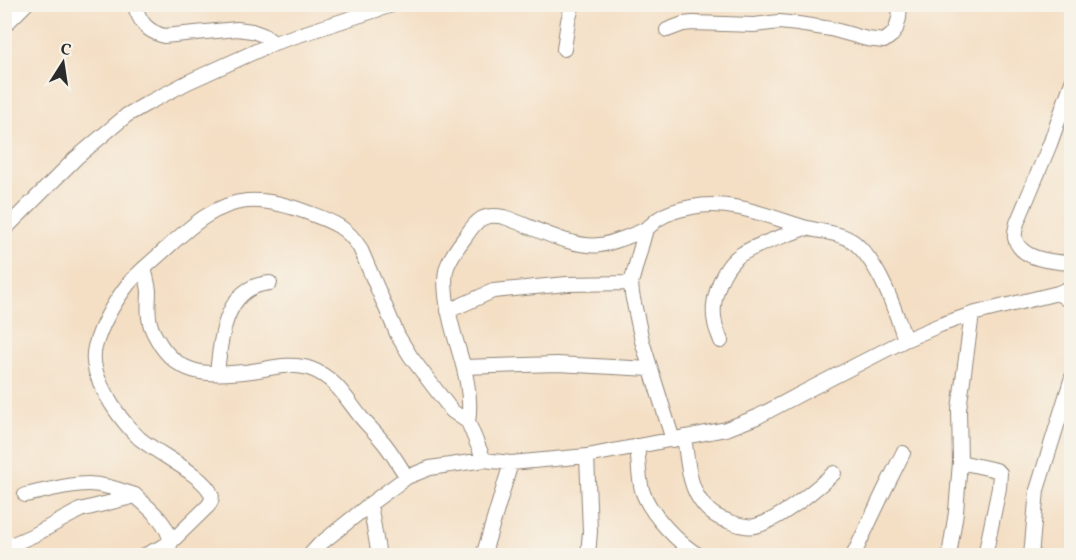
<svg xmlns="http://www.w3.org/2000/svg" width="1076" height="560" viewBox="0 0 1076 560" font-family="Vollkorn,serif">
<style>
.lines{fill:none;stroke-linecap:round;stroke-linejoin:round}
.minor-casing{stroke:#908578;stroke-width:16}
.minor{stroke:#fff;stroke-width:14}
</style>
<rect width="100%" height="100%" fill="#f7f3e8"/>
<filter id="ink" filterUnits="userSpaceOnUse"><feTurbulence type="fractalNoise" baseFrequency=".0167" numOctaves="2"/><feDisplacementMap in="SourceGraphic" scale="12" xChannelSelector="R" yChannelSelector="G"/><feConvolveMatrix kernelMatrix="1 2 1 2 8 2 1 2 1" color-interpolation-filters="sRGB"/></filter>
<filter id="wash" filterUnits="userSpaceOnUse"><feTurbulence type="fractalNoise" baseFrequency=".008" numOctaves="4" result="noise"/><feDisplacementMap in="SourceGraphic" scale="24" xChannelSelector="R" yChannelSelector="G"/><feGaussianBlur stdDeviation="1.35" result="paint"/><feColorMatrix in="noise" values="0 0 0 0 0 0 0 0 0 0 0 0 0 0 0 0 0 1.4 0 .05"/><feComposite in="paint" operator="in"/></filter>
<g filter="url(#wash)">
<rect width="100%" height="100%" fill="#f4dfc5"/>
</g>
<g filter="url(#ink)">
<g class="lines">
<defs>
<path id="minor" d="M134 4C140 22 146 31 164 36L237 29 252 31 263 35 274 43
M4 26 26 4
M667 30 683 24 693 23 754 25 779 22 798 24 831 29 867 39 884 41 892 35 896 29 899 18 900 4
M564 49 568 21 573 4
M1072 82 1050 144 1017 223C1016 228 1014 233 1015 238 1020 260 1054 262 1072 263
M646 229 631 283 632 294 642 341 673 440
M4 230 76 158 127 115 148 103 188 82 274 43 395 4
M144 268C146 276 148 283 149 291 149 301 147 312 150 323 151 328 154 334 157 339 177 375 207 376 244 372 266 370 289 361 311 369 334 377 346 398 360 416 368 426 379 436 387 447 394 456 400 467 407 477
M1058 293 1072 303
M448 311 493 291 567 284 631 283
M721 341C719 335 716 329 715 323 710 302 721 268 740 255 758 243 785 236 805 228
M464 367 557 364 650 369
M217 373C221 337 225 286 270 283
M468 422C475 377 450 339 446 295 445 286 444 276 447 267 451 256 459 245 466 236 477 219 484 213 504 217 531 226 573 249 600 245 609 244 640 233 647 228 651 226 654 222 658 219 668 212 680 209 692 207 729 199 768 216 803 227 820 232 841 232 855 243 880 265 895 309 905 340
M684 437C687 456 688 478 697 495 704 508 713 517 728 521 736 524 746 528 755 526 778 521 816 489 834 473
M637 446C639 461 638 479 643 493 652 516 679 544 700 556
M587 456 590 531 588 556
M960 462 996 470 1000 473 999 488 985 556
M25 495C46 491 67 484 88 484 104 484 119 490 135 495
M370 504 379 556
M4 548 36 534 80 510 136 496C148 508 168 522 170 541 171 546 168 551 167 556
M143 556 170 543 208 506C211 502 213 498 211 494 205 476 155 452 139 438 125 425 113 408 104 391 97 377 91 363 95 347 101 325 115 301 129 283 138 273 149 264 159 255 184 233 211 204 247 201 268 199 290 206 309 213 333 222 347 227 360 248L398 336 411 357 452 411 468 422 484 460
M309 556 319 545 370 504 407 477 430 468 484 460 511 463 587 456 726 429 757 417 804 392 905 340 940 325 972 314 1058 293 1072 287
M483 556 511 463
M853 556 884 491 903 453
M949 556 956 512 960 462 959 409 972 314
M1031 556 1037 490 1072 377"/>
</defs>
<!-- minor casing -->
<use href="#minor" class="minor-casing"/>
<!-- minor -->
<use href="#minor" class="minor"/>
</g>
</g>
<!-- margin -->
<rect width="1076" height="560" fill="none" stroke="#f7f3e8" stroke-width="24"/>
<!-- north arrow -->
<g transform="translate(63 63) rotate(12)" stroke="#f7f3e8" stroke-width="4.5" paint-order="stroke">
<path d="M0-4.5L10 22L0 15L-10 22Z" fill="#2b2b2b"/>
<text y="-9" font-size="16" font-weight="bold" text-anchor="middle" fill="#2b2b2b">С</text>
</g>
</svg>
